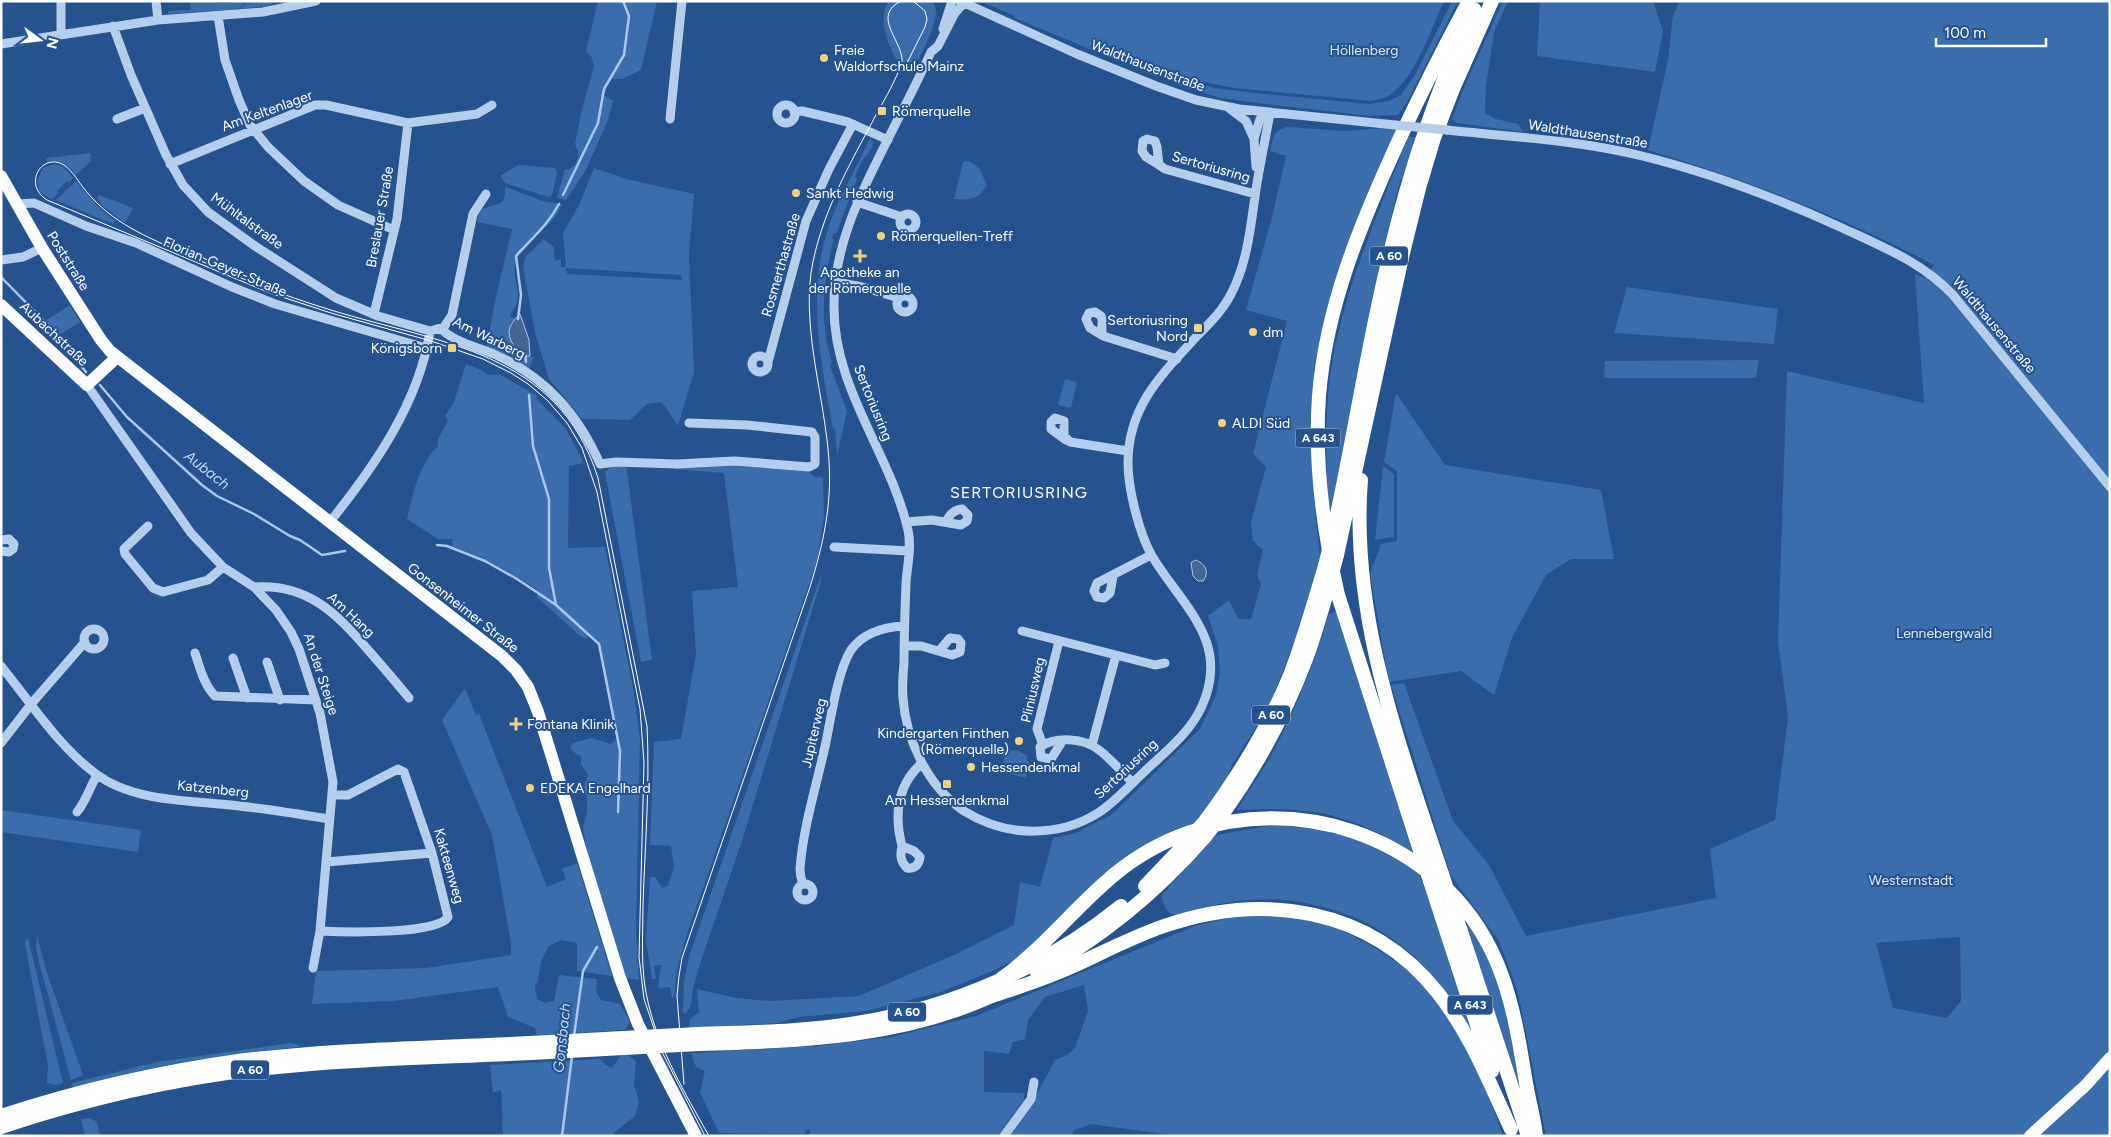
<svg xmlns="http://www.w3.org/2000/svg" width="2111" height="1137" viewBox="0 0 2111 1137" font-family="Figtree,sans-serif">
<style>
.green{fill:#396dab;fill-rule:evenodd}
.water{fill:#456690;stroke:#a9c8ec}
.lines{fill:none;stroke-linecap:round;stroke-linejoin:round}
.stream{stroke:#a9c8ec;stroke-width:2.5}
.minor{stroke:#b5ceeb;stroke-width:9}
.major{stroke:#fafcff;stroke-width:12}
.highway{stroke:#fff;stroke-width:14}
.tram{stroke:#fff;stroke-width:1}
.minor-bridge{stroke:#b5ceeb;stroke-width:9}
.highway-bridge{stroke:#fff;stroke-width:14}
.poi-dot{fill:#f5d279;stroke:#25538f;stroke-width:2}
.labels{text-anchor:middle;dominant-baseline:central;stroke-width:4;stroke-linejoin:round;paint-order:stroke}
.shield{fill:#25538f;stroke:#becbdd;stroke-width:1}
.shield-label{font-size:12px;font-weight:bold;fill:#fff}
.poi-label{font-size:14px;fill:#fff;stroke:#25538f;text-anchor:start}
.park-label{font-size:14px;fill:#dae8f8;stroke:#25538f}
.street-label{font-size:14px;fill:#fff;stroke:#25538f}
.water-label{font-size:15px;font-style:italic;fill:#c1d8f2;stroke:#25538f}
.quarter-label{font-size:16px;letter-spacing:1px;fill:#fff;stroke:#25538f}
</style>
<rect width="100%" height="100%" fill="#25538f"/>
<!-- green -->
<path class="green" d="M190 1H218V3L246 2 239 9 168 14V11L190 10 191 8Z
M248 1H277L267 6 240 9Z
M598 1H657L641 70 622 79H612L607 86 605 96 613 101 608 120 586 170 566 200 557 198 565 169 568 170 575 165 579 155 575 144 582 109 594 66 591 56 586 51Z
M889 1H931C934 4 936 7 936 12 936 23 921 61 912 67L905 63 897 62C889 43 876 22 889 1Z
M980 1H1444C1431 29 1416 77 1390 95 1386 98 1378 99 1372 101L1234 88 1198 81 1163 68 1157 77 1015 18 1013 15Z
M1452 1H1458L1406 104 1398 115 1370 116 1249 102 1221 98 1175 84 1174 80 1177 77 1215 88 1265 94 1369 104 1389 101 1401 95 1415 75Z
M1503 1H1508L1494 32 1486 86 1485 113 1496 119 1518 124 1523 132 1457 123 1452 119 1465 85Z
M1540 1H1653L1663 31 1655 72 1537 56Z
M1680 1H2110V1136H1546L1518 992 1499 941 1451 876 1391 685 1404 683 1453 821 1489 865 1526 936 1716 898 1710 849 1775 820 1788 718 1778 641 1787 371 1924 403 1915 274 1925 278 1934 265C1843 217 1747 180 1648 150L1668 60 1673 15ZM1960 937 1961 1001 1947 1018 1893 1008 1876 943Z
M1287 127 1347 131 1382 128 1398 130 1315 363 1310 422 1313 441V490L1320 557 1301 625 1269 707 1232 765 1228 777 1197 822 1176 829 1151 844 1016 959 995 970 941 992 866 1011 799 1017 778 1023 689 1028 690 1019 699 1012 697 989 736 998 770 1001 859 996 956 954 1014 925 1020 882 1040 887 1053 838 1076 833 1111 815 1200 729 1216 695 1220 672 1218 646 1208 616 1229 600 1238 619H1251L1261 584 1257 575 1263 550 1253 541 1251 522 1266 467 1253 454 1287 321 1246 310 1272 217 1286 156 1270 151C1273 139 1273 130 1287 127Z
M1408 137H1417L1406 177 1400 181 1380 261 1377 288 1330 520C1325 460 1323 398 1337 338 1353 268 1382 203 1408 137Z
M870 138 873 142C872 150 869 152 865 157 860 162 858 171 855 177L857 179 836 234H833L832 239H834C823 279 819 322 832 362L830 366 847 411 837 456 835 429H833C821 365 807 296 827 232 837 199 856 170 870 138Z
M90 153 91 161 76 175C69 164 60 159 47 162L46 158Z
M969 161 979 168 987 185C976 201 972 200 954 199L963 162Z
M55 164 64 167 73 178 69 183 67 181 57 191 58 193 52 200 40 192 37 181 43 168Z
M518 165 555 168 557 173 552 195 548 197 505 183 500 176Z
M594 168 626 179 694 194 689 255 694 372 678 426 662 402 647 404 630 420 582 419 549 379 535 333 523 266 526 256 544 239 554 247 555 261 561 259V267H566L563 233 579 205ZM566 268 681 275 682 280 567 274Z
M76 181 98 207 115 221 113 224 56 200Z
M505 187 543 201 562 204C553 228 528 237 517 259 510 273 519 284 518 298 518 303 512 311 510 316L515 319 510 324 525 357H534L529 369 491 350 487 346 495 301 512 229 477 222C478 219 479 213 481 211 489 202 507 211 505 187Z
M99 195 133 208 125 223 103 206 97 198Z
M1627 287 1778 309 1774 344 1614 333Z
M70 305 80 322 57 336 45 321Z
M1759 360 1756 378H1604L1605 361Z
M466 364 483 371 488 375 499 374 537 396 536 398 566 429 584 463 569 466 568 548 605 547 634 693 640 739 636 931 639 980 626 978 590 865 585 841 583 827 587 812V798L584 787 588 775 581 764V756L576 754 570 747 573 743 592 738 610 744 615 741 617 734 599 642 590 634 586 639 579 635 537 597V590L530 585 484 559 452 546 453 539H438L407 519C413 494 419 464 438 446V439L448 421 445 416 454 402Z
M1065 379 1077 382 1071 408 1058 405Z
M1396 393 1445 465 1601 490 1614 559H1571L1546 575 1512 638 1494 695 1461 671 1389 682 1370 574 1381 544 1397 541V471L1384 462Z
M721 463 804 468 815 477 823 478 824 517 819 546 820 547 815 567 686 937 677 970 674 997 672 998 670 987 658 988 661 965 654 966 656 979H652L646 940 650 877H655L662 888 668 885 674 867 671 846 650 845 654 742 681 739 696 654 692 591 738 587 724 473 674 469 679 466Z
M626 464 652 660 641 662 605 473 612 465Z
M1383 466 1394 474V537L1375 540Z
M821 575V581L742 841 701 961 693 988 691 1005 686 1013H683L684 981 689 957Z
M1336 611 1413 853C1351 813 1310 806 1237 810 1248 791 1261 773 1272 754 1296 709 1314 663 1329 614Z
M465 688 476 715 479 714 547 887 566 879 562 869 577 863 612 976 577 971V943L561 940 549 946 541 961 538 981 535 986 537 999 546 1003 554 1001 559 975 597 979 596 992 601 1000 620 1004 630 1022 625 1030 537 1035 535 1028 508 1017 498 987 394 1001 312 1004 316 971 426 968 511 955V943L492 835 442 720Z
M1017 750 1028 756 1026 760 1030 763 1026 778 1001 772 1006 751Z
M1 810 141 830 138 852 1 832Z
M1273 825C1320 827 1350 832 1391 855 1403 862 1414 866 1421 878L1481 1047C1437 968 1388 915 1294 901 1264 897 1232 900 1203 908 1194 910 1179 918 1170 913 1165 910 1163 901 1161 896L1216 835Z
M1241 915C1265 916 1289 916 1313 921 1333 926 1354 936 1372 946 1446 989 1476 1058 1503 1136H1178L1090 1124 1073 1131 1072 1136H1010L1038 1092 1055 1060 1067 1055 1075 1048 1088 1011 1084 985 1045 997 1028 1020 1025 1039 1013 1042 1009 1054 984 1051V1092L1024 1093V1099L998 1136H810V1129L806 1130 804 1134 719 1133 700 1092 705 1071 696 1067 691 1053 817 1046 891 1037 976 1016 1195 926Z
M1465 924C1502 945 1523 1086 1531 1129L1510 1058Z
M37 935 47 973 83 1075 71 1080 39 962 36 947Z
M28 938 63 1083 56 1085 47 1083 48 1066 25 944V941Z
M291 1043 299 1045V1047C222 1054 147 1066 73 1088L72 1083 157 1062Z
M621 1055H628L636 1061 634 1084 639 1102 635 1116 614 1133V1136H503L501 1090 493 1093 490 1065 600 1059 606 1065 612 1068Z
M90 1118 97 1122 100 1136H85L81 1119Z"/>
<!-- water -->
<path class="water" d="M520 314 529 340 530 356 521 357C509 338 502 331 520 314Z
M1195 560C1205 563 1210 572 1203 581H1198L1193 576 1191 563Z"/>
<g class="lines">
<!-- stream -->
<path class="stream" d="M563 195 598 123 604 89 624 55 629 16 623 1
M1 277 47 324 86 372
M518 319 521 295 516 256C531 239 548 225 559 204
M525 354 526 362
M100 385 127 417 202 485 217 496 254 514 290 536 300 540 322 555 345 551
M529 395 533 446 549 499V568L556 605
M437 545 447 546 485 561 517 579 556 605 599 644 620 751 618 812
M574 1036 583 971 597 947
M562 1136 572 1056"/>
<!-- minor -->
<path class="minor" d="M61 1V34
M156 1 158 20
M960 1 1077 54 1156 86 1196 100 1239 109 1395 125
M964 3 955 13 938 46 931 52C920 76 908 100 896 123 867 182 834 238 834 305 833 389 890 452 908 530 912 548 907 566 906 583 905 610 904 636 904 663 903 674 902 686 903 698 906 740 928 787 964 811 996 831 1029 836 1066 827 1077 824 1087 820 1098 813 1115 802 1129 786 1144 772 1165 752 1190 733 1202 706 1231 641 1182 606 1152 556 1139 533 1128 489 1128 463 1128 406 1162 374 1198 335 1210 323 1223 310 1231 294 1249 260 1251 220 1257 183 1261 159 1266 136 1270 113
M218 16 225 60 239 100 250 125 268 147 304 181 338 205 394 230
M113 26 131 75 166 155 183 185 208 212 255 246 336 298 378 316 430 331 444 327 452 315 473 214 486 194
M943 29 952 1
M1 44 158 20 263 12 316 1
M777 114a9 9 0 1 1 18 0a9 9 0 1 1-18 0Z
M1230 109 1246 121 1254 139
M794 112 802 111 848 122 888 140
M117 119 145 108
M670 119 682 1
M1447 130C1511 137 1578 140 1642 156 1712 173 1774 197 1840 227 1881 246 1922 262 1953 295L2110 487
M170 164 315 105H326L408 123 477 114 492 105
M1159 165 1146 157 1142 151 1143 141 1147 139 1155 141 1157 147 1159 165 1165 169 1255 194
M1256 167 1254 139 1260 119 1270 113
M857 202 902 217
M17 204 34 203 86 226 136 243 232 287 275 304 426 348
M900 222a8 8 0 1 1 16 0a8 8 0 1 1-16 0Z
M1 260 23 257 42 248
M836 282 862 287 899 298
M897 304a8 8 0 1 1 16 0a8 8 0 1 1-16 0Z
M374 314 397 219 408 123
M441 329C456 343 478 347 496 355 546 378 578 414 600 464L616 462 677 464 735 461 809 467 815 464V437L812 432 747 425 689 423
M1103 336 1090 328 1086 319 1089 313 1095 312 1101 316C1104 322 1100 329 1103 336L1177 359
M752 364a8 8 0 1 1 16 0a8 8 0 1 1-16 0Z
M768 362 806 221 829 169 853 124
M87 385 191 533 223 567 254 587 276 610 291 632 299 649 320 713 333 782 320 931 313 968
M1066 440 1051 429V422L1055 418 1064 421V436L1070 442 1128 451
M906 522 932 520 961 525 967 521 968 515 962 509C953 510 950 515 946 521
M329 523C374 467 419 403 430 331
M148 526 124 549 125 554 153 588 163 592 208 580 223 567
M1 540 9 539 14 544 13 549 9 552 1 551
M834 547 909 551
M1113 576 1110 593 1104 598 1097 597 1094 591 1097 583 1151 555
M254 587C308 583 337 614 369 651 383 667 396 682 409 698
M84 639a10 10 0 1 1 20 0a10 10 0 1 1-20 0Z
M1022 631 1155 665 1165 663
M904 646H921L952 655 960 652 961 643 958 639 950 638 940 650
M195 653C200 668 204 685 215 696L316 700
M233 658 247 698
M267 662 280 700
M1 666C31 703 58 746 96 774 135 803 193 800 239 806 269 809 299 814 329 819
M1063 740 1051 759 1041 757 1040 747C1056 736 1084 738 1099 750 1111 759 1122 772 1133 783
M1 743 32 703 85 642
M1043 745 1037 729 1059 641
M1092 745 1116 655
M77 812C86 801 90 787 97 775
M902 846C900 855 900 861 907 868 915 869 919 865 920 857L914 851 902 846C894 815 897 785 922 763
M326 862 432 853
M797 892a8 8 0 1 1 16 0a8 8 0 1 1-16 0Z
M803 884C801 879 800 875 800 869 803 827 817 784 826 742 831 717 838 670 851 650 864 632 884 627 904 626
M320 931C341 932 438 935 448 917L432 853 404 772 398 769 348 795H333
M1004 1136 1031 1099 1034 1082"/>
<!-- major -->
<path class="major" d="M1 176 42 248 101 340 110 351 502 656 516 670 528 687 538 712 620 978 638 1024 696 1136
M1 305 87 385 117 357
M2030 1136 2086 1085 2110 1058"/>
<!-- highway -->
<path class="highway" d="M1361 480C1350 617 1400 746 1442 874
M1333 533C1353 444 1366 354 1387 266 1407 178 1436 91 1474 9
M1337 555 1402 257 1419 188 1434 138 1453 89 1492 1
M1222 815C1257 766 1285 715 1306 659 1315 635 1322 610 1329 585
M1206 820C1239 775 1269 727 1290 675 1304 639 1314 602 1325 566
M1423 860 1338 595C1323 529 1314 463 1319 396 1326 305 1362 221 1399 140 1421 93 1444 47 1469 1
M1430 881 1492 1071
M1145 886 1185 844
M1446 888C1503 943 1514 1008 1526 1083 1529 1101 1534 1118 1536 1136
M1451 901 1528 1136
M1037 973C1101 938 1156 893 1204 838
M1001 979C1043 949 1075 907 1115 874 1205 800 1337 800 1428 872
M992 996C1019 987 1045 979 1071 967 1102 953 1132 937 1164 926 1263 892 1370 907 1438 993 1470 1033 1489 1082 1511 1129
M698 1034C750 1032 804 1032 857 1023 952 1008 1046 967 1121 906
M698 1044C801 1041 906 1038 1000 992
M1 1116C78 1091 158 1072 238 1061 335 1049 433 1048 530 1043
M1 1127C98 1095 198 1073 300 1065 377 1058 454 1057 531 1053"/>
<!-- tram -->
<path class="tram" d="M904 69 925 27 927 19 925 11 913 1
M684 1084 677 996 679 976 682 958 810 587C823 545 832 505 829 461 825 399 803 335 811 273 820 215 850 164 877 113 886 97 896 80 902 62 904 42 870 16 901 1
M705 1136 662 1052 644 999 639 957 644 762 640 709 597 492 582 448 567 423 547 400 528 384 511 373 483 359 431 341 331 313 270 293 47 200C22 184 42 152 64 165 73 171 79 183 86 191 112 223 147 237 183 253 232 275 281 295 331 310 441 344 558 351 598 478L647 726C650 785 645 845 643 904 643 937 640 970 648 1002 659 1050 685 1093 709 1136"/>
<!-- minor-bridge -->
<path class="minor-bridge" d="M1395 125 1447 130"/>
<!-- highway-bridge -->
<path class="highway-bridge" d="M1325 566 1333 533
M1329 585 1337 555
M1204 838 1222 815
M1185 844 1206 820
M1423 860 1430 881
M1442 874 1451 901
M530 1043 698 1034
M531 1053 698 1044"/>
</g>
<!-- markers -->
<g class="poi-dot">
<circle cx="824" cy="58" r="5"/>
<rect x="877" y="106" width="10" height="10" rx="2.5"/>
<circle cx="796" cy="193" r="5"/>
<circle cx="881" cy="236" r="5"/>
<path d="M857.5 248.5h5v5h5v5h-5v5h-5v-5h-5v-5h5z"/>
<rect x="1193" y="323" width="10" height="10" rx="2.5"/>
<circle cx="1253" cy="332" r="5"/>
<rect x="447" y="343" width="10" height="10" rx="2.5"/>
<circle cx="1222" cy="423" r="5"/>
<path d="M513.5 716.5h5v5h5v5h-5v5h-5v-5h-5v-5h5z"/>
<circle cx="1019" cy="741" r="5"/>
<circle cx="971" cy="767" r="5"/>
<rect x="942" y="779" width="10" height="10" rx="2.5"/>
<circle cx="530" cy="788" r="5"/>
</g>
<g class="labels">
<!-- shield labels -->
<g class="shield">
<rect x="1370" y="246.5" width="38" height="19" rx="4"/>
<rect x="1295.5" y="428.5" width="45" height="19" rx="4"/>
<rect x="1252" y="705.5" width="38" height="19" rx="4"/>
<rect x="1447.5" y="995.5" width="45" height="19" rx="4"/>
<rect x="888" y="1002.5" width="38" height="19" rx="4"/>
<rect x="231" y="1060.5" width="38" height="19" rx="4"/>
</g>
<g class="shield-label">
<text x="1389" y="256">A 60</text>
<text x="1318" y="438">A 643</text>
<text x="1271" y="715">A 60</text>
<text x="1470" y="1005">A 643</text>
<text x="907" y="1012">A 60</text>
<text x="250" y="1070">A 60</text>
</g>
<!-- poi labels -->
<g class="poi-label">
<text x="834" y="50">Freie<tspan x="834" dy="16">Waldorfschule Mainz</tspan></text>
<text x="892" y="111">Römerquelle</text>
<text x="806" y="193">Sankt Hedwig</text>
<text x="891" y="236">Römerquellen-Treff</text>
<text x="860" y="272" text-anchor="middle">Apotheke an<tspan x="860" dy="16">der Römerquelle</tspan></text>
<text x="1188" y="320" text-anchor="end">Sertoriusring<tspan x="1188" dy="16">Nord</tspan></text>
<text x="1263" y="332">dm</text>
<text x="442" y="348" text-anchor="end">Königsborn</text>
<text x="1232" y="423">ALDI Süd</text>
<text x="527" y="724">Fontana Klinik</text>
<text x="1009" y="733" text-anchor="end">Kindergarten Finthen<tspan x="1009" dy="16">(Römerquelle)</tspan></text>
<text x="981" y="767">Hessendenkmal</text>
<text x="540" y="788">EDEKA Engelhard</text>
<text x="947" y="800" text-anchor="middle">Am Hessendenkmal</text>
</g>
<!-- park labels -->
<g class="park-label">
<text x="1364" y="50">Höllenberg</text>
<text x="1944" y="633">Lennebergwald</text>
<text x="1911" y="880">Westernstadt</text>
</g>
<!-- street labels -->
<g class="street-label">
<text transform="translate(1148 66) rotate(21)">Waldthausenstraße</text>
<text transform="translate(267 111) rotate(-20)">Am Keltenlager</text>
<text transform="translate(1588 134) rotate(9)">Waldthausenstraße</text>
<text transform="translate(1211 167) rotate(16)">Sertoriusring</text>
<text transform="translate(380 217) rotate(-80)">Breslauer Straße</text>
<text transform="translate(247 221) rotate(36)">Mühltalstraße</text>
<text transform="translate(68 261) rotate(58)">Poststraße</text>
<text transform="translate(781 265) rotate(-74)">Rosmerthastraße</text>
<text transform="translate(225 267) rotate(23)">Florian-Geyer-Straße</text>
<text transform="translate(1994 325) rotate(50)">Waldthausenstraße</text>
<text transform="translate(54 334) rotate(43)">Aubachstraße</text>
<text transform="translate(489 338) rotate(26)">Am Warberg</text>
<text transform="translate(873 403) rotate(68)">Sertoriusring</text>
<text transform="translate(463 608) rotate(38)">Gonsenheimer Straße</text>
<text transform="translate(351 615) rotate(43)">Am Hang</text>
<text transform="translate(321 674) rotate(72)">An der Steige</text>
<text transform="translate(1033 690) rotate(-77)">Pliniusweg</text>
<text transform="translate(814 733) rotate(-77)">Jupiterweg</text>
<text transform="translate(1126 769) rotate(-43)">Sertoriusring</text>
<text transform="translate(213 789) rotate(6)">Katzenberg</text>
<text transform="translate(449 866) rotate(74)">Kakteenweg</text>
</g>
<!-- water labels -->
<g class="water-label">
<text transform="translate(207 470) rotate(38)">Aubach</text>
<text transform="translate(562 1038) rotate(-84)">Gonsbach</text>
</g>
<!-- quarter labels -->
<g class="quarter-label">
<text x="1019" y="492">SERTORIUSRING</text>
</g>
</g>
<!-- border -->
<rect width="2111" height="1137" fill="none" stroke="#ffffff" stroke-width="5"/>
<!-- north arrow -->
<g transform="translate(40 40) rotate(105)" stroke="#25538f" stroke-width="4" paint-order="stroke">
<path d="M0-4L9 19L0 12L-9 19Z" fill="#ffffff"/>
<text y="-8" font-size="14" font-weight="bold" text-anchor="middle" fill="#ffffff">N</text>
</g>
<!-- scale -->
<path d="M1936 38v8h110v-8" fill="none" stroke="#ffffff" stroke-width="2.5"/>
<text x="1944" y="38" font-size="15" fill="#ffffff" stroke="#25538f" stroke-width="4" paint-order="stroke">100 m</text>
</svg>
